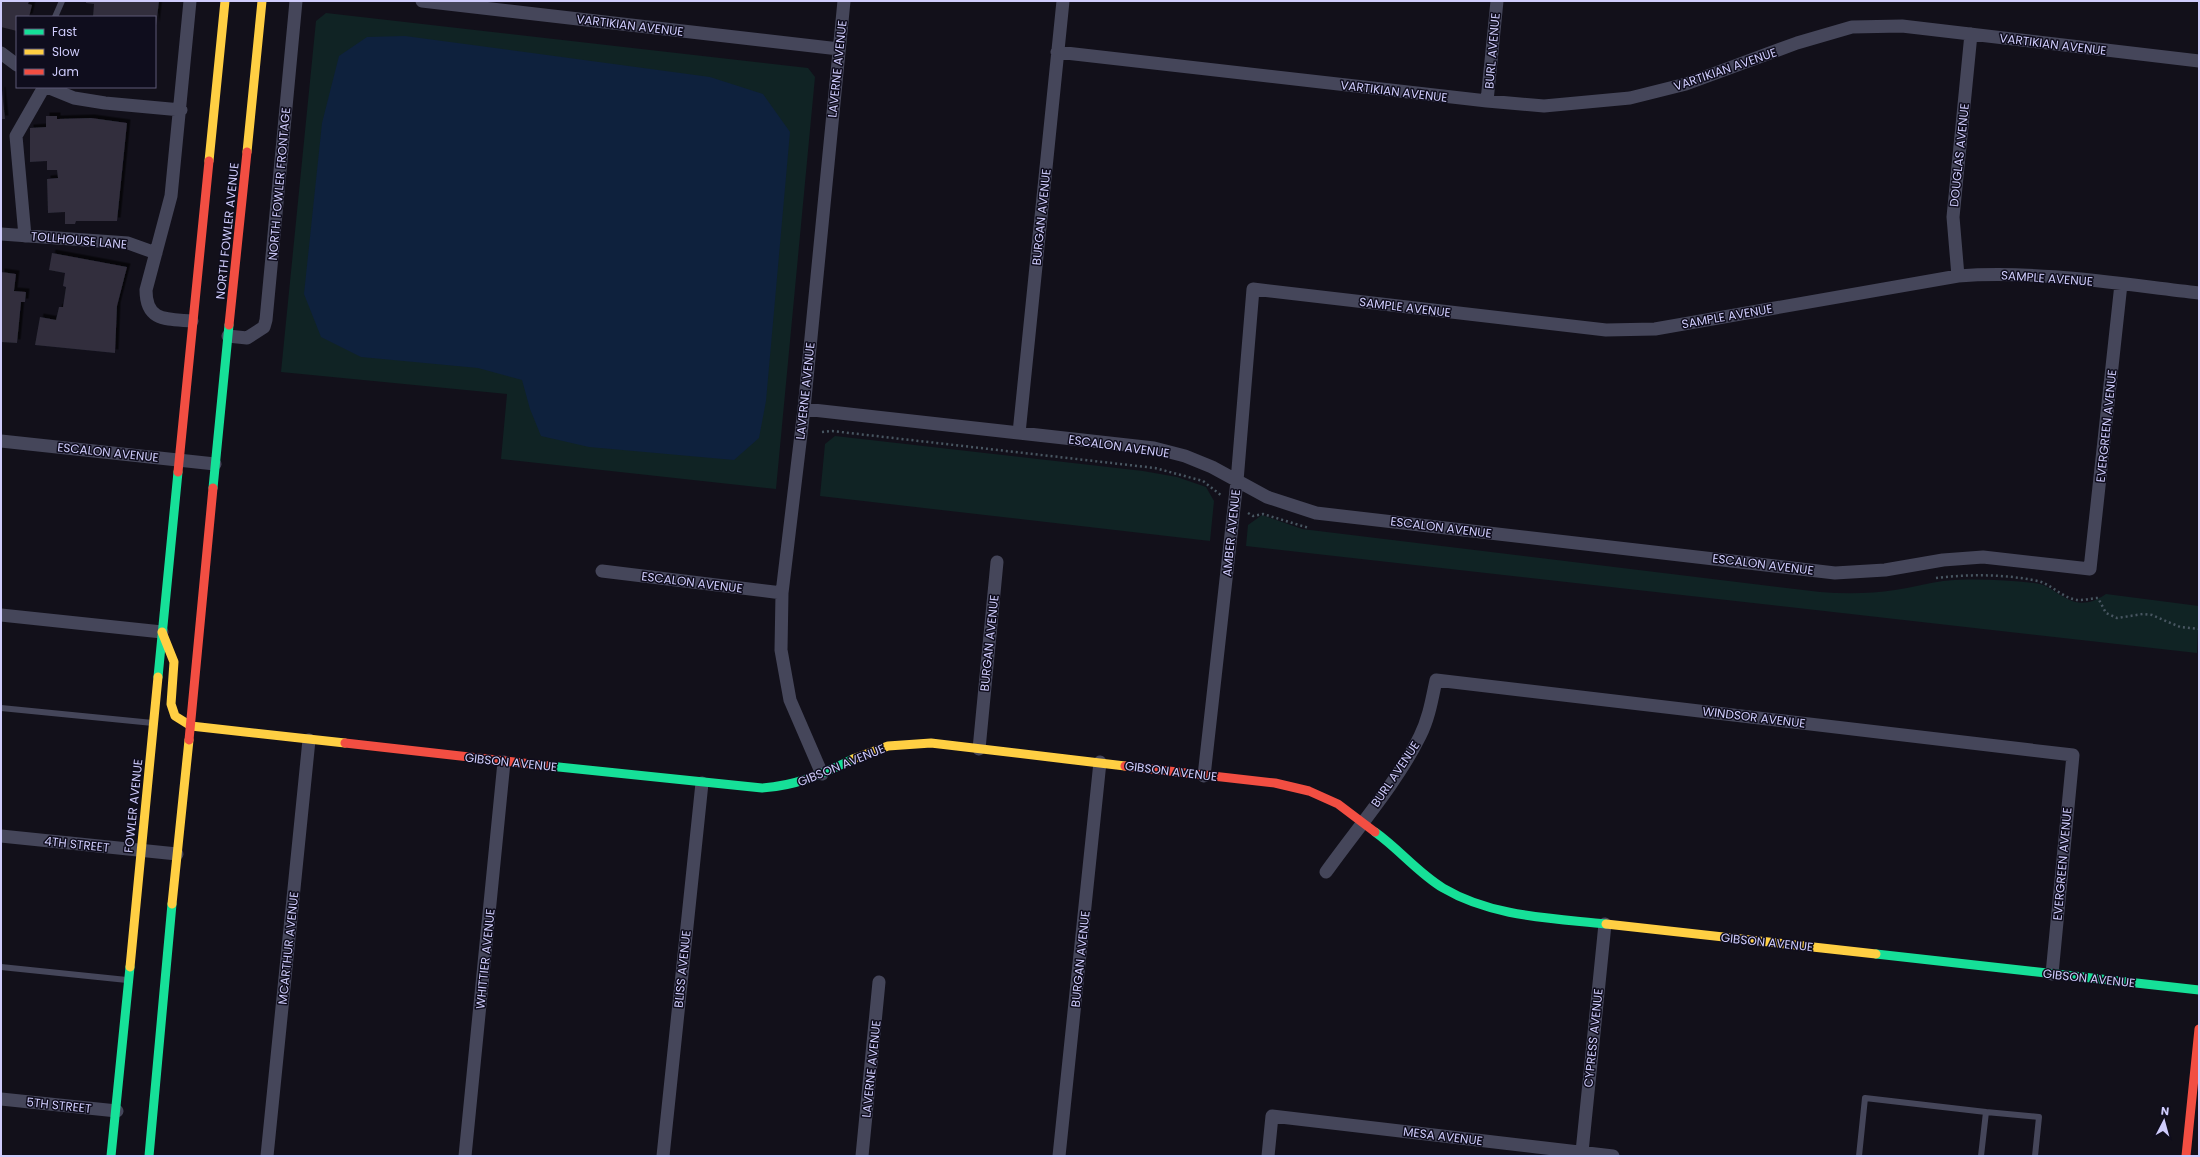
<svg xmlns="http://www.w3.org/2000/svg" width="2200" height="1157" viewBox="0 0 2200 1157" font-family="Poppins,sans-serif">
<style>
.green{fill:#102324}
.water{fill:#0e213d}
.building{fill:#302e3c;filter:url(#shadow)}
.lines{fill:none;stroke-linecap:round;stroke-linejoin:round}
.path{stroke:#485661;stroke-width:2.5;stroke-dasharray:2 3;stroke-linecap:butt}
.lane{stroke:#45465a;stroke-width:6}
.street{stroke:#45465a;stroke-width:13}
.fast{stroke:#16e098;stroke-width:9}
.slow{stroke:#ffcf43;stroke-width:9}
.jam{stroke:#f24e42;stroke-width:9}
.labels{text-anchor:middle;dominant-baseline:central;stroke-width:3;stroke-linejoin:round;paint-order:stroke}
.street-label{font-size:12px;fill:#cfccfc;stroke:#0f0d1d}
</style>
<defs>
<filter id="shadow"><feDropShadow dx="3.5" dy="-3.5" stdDeviation="0" flood-color="#0009"/></filter>
</defs>
<rect width="100%" height="100%" fill="#12101a"/>
<!-- green -->
<path class="green" d="M326 13 808 68 815 77 776 489 501 459 507 394 281 372 316 21Z
M835 436 1143 471 1177 477 1206 487 1214 501 1210 541 820 496 825 444Z
M1262 515 1302 529 1820 592C1845 594 1870 594 1895 590 1911 588 1927 583 1943 581 1974 578 2003 580 2034 583 2059 585 2071 618 2106 594L2199 606 2197 653 1246 546 1248 525Z"/>
<!-- water -->
<path class="water" d="M405 36 710 77 763 94 790 132 766 401 759 438 734 460 589 447 541 436 530 409 522 380 478 368 361 357 321 337 304 294 322 123 339 56 367 37Z"/>
<!-- building -->
<path class="building" d="M1 1H29L28 4 32 5 29 17H17V31L1 27Z
M86 1H159L156 26 155 17H93L94 4 86 3Z
M2 90 5 119H1V91Z
M46 116H57V119L91 118 127 123 117 221H76L75 224H65V212L48 213 47 179 58 178 57 170H47V161L30 162V128L46 127Z
M52 253 127 267 117 306 115 353 35 345 40 317 56 320 59 307H63L66 287 63 286 65 273 49 270Z
M1 272 16 274 14 291 26 292 25 302H21L17 343 1 342Z"/>
<g class="lines">
<!-- path -->
<path class="path" d="M822 432 832 431 1155 468 1203 481 1222 496
M1248 513 1253 516 1263 514 1309 528
M1936 578C1970 574 2004 574 2038 581 2053 585 2064 600 2080 600 2086 600 2092 598 2098 598L2106 613 2117 618 2143 614 2152 615 2180 627 2199 629"/>
<!-- lane -->
<path class="lane" d="M55 17 62 1
M1 708 153 723
M1 967 127 980
M1986 1112 2039 1117 2035 1156
M1859 1156 1865 1098 1986 1112 1981 1156"/>
<!-- street -->
<path class="street" d="M190 1 171 196 146 290C146 322 167 319 192 321
M422 1 839 49
M1057 52 1487 101 1544 106 1630 98 1686 84 1797 43 1852 27 1902 26 2199 61
M1 53 17 65
M47 87 74 98 105 103 181 110
M1487 101 1497 1
M1 234 128 243 156 253
M25 236 16 136 44 87
M1958 276 1953 217 1971 34
M228 336 247 338 264 327 266 320 296 1
M804 409 1154 448 1185 456 1212 467 1267 497 1316 513 1835 573 1885 570 1943 560 1983 557 2090 569 2121 284
M1019 433 1063 1
M1 441 215 464
M602 571 782 593
M1 615 162 632
M979 749 997 562
M822 774 790 700 781 650 782 593 804 409 844 1
M1204 776 1237 481 1253 289 1606 330 1655 329 1958 276C2038 270 2119 284 2199 293
M1 836 177 854
M1326 872C1356 830 1398 781 1420 736 1429 718 1432 699 1436 680L2073 755 2052 974
M1 1099 117 1111
M1582 1152 1605 924
M267 1156 309 740
M465 1156 504 762
M663 1156 702 783
M862 1156 879 982
M1059 1156 1100 762
M1268 1156 1272 1116 1613 1156"/>
<!-- fast -->
<path class="fast" d="M213 488 229 325
M158 677 178 472
M549 766 762 788C795 786 823 774 853 759
M1375 832C1399 849 1418 873 1443 888 1492 917 1551 918 1606 924
M1876 954 2199 990
M111 1156 130 967
M149 1156 172 904"/>
<!-- slow -->
<path class="slow" d="M247 152 262 1
M209 161 225 1
M162 632 174 662 171 704 175 716 191 726 345 743
M853 759 888 746 931 743 1125 766
M172 904 189 740
M1606 924 1876 954
M130 967 158 677"/>
<!-- jam -->
<path class="jam" d="M229 325 247 152
M178 472 209 161
M189 740 213 488
M345 743 549 766
M1125 766 1275 783 1309 791 1338 804 1375 832
M2186 1156 2199 1029"/>
</g>
<g class="labels">
<!-- street labels -->
<g class="street-label">
<text transform="translate(630 25) rotate(7)">VARTIKIAN AVENUE</text>
<text transform="translate(2053 44) rotate(7)">VARTIKIAN AVENUE</text>
<text transform="translate(1492 51) rotate(-85)">BURL AVENUE</text>
<text transform="translate(837 69) rotate(-84)">LAVERNE AVENUE</text>
<text transform="translate(1725 69) rotate(-19)">VARTIKIAN AVENUE</text>
<text transform="translate(1394 91) rotate(7)">VARTIKIAN AVENUE</text>
<text transform="translate(1959 155) rotate(-84)">DOUGLAS AVENUE</text>
<text transform="translate(279 184) rotate(-85)">NORTH FOWLER FRONTAGE</text>
<text transform="translate(1041 217) rotate(-84)">BURGAN AVENUE</text>
<text transform="translate(227 231) rotate(-84)">NORTH FOWLER AVENUE</text>
<text transform="translate(79 240) rotate(5)">TOLLHOUSE LANE</text>
<text transform="translate(2047 278) rotate(4)">SAMPLE AVENUE</text>
<text transform="translate(1405 307) rotate(7)">SAMPLE AVENUE</text>
<text transform="translate(1727 316) rotate(-10)">SAMPLE AVENUE</text>
<text transform="translate(805 391) rotate(-84)">LAVERNE AVENUE</text>
<text transform="translate(2106 426) rotate(-84)">EVERGREEN AVENUE</text>
<text transform="translate(1119 446) rotate(8)">ESCALON AVENUE</text>
<text transform="translate(108 452) rotate(6)">ESCALON AVENUE</text>
<text transform="translate(1441 527) rotate(7)">ESCALON AVENUE</text>
<text transform="translate(1231 533) rotate(-84)">AMBER AVENUE</text>
<text transform="translate(1763 564) rotate(7)">ESCALON AVENUE</text>
<text transform="translate(692 582) rotate(7)">ESCALON AVENUE</text>
<text transform="translate(989 643) rotate(-84)">BURGAN AVENUE</text>
<text transform="translate(1754 717) rotate(7)">WINDSOR AVENUE</text>
<text transform="translate(511 762) rotate(6)">GIBSON AVENUE</text>
<text transform="translate(841 765) rotate(-22)">GIBSON AVENUE</text>
<text transform="translate(1171 771) rotate(7)">GIBSON AVENUE</text>
<text transform="translate(1395 774) rotate(-56)">BURL AVENUE</text>
<text transform="translate(133 806) rotate(-84)">FOWLER AVENUE</text>
<text transform="translate(77 844) rotate(6)">4TH STREET</text>
<text transform="translate(2062 864) rotate(-85)">EVERGREEN AVENUE</text>
<text transform="translate(1767 942) rotate(6)">GIBSON AVENUE</text>
<text transform="translate(288 948) rotate(-84)">MCARTHUR AVENUE</text>
<text transform="translate(485 959) rotate(-84)">WHITTIER AVENUE</text>
<text transform="translate(1080 959) rotate(-84)">BURGAN AVENUE</text>
<text transform="translate(682 969) rotate(-84)">BLISS AVENUE</text>
<text transform="translate(2089 978) rotate(6)">GIBSON AVENUE</text>
<text transform="translate(1593 1038) rotate(-84)">CYPRESS AVENUE</text>
<text transform="translate(871 1069) rotate(-84)">LAVERNE AVENUE</text>
<text transform="translate(59 1105) rotate(6)">5TH STREET</text>
<text transform="translate(1443 1136) rotate(7)">MESA AVENUE</text>
</g>
</g>
<!-- border -->
<rect width="2200" height="1157" fill="none" stroke="#cfccfc" stroke-width="4"/>
<!-- legend -->
<rect x="16" y="16" width="140" height="72" fill="#0f0d1d" stroke="#5c5976"/>
<rect x="24" y="29" width="20" height="6" fill="#16e098" stroke="#5c5976"/>
<text x="52" y="36" font-size="12" fill="#cfccfc">Fast</text>
<rect x="24" y="49" width="20" height="6" fill="#ffcf43" stroke="#5c5976"/>
<text x="52" y="56" font-size="12" fill="#cfccfc">Slow</text>
<rect x="24" y="69" width="20" height="6" fill="#f24e42" stroke="#5c5976"/>
<text x="52" y="76" font-size="12" fill="#cfccfc">Jam</text>
<!-- north arrow -->
<g transform="translate(2164 1121) rotate(6)" stroke="#0f0d1d" stroke-width="3" paint-order="stroke">
<path d="M0-3L7 15L0 10L-7 15Z" fill="#cfccfc"/>
<text y="-6" font-size="11" font-weight="bold" text-anchor="middle" fill="#cfccfc">N</text>
</g>
</svg>
